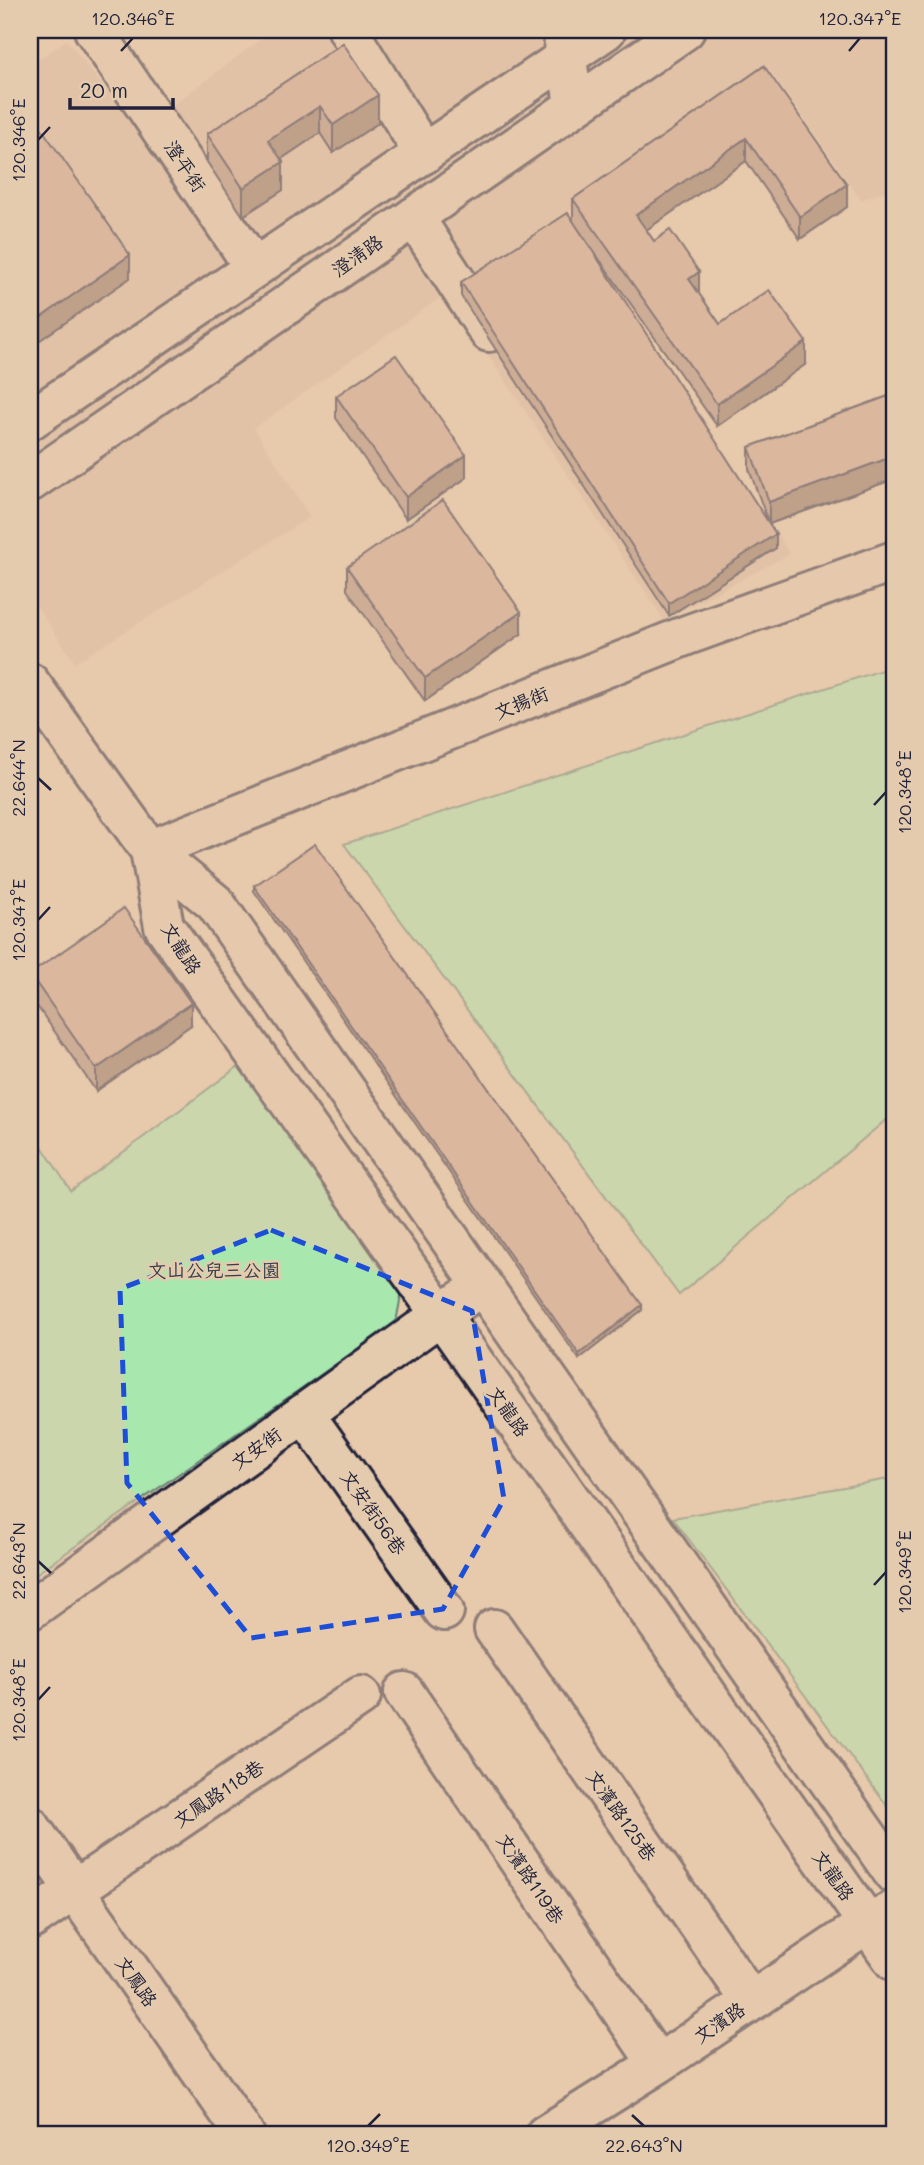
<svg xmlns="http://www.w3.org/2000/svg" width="924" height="2165" viewBox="0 0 924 2165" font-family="Mali,'LXGW WenKai TC',sans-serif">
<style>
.built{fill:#dbbba1}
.green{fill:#a8e7ae;stroke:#658474;stroke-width:2}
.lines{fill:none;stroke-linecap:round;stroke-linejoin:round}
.minor-casing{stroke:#22223b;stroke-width:44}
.major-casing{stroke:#22223b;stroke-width:44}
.minor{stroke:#e5cbad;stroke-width:38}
.major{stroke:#e5cbad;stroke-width:38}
.wall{fill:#af8c7b;stroke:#22223b;stroke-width:2}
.shaded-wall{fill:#8f7264;stroke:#22223b;stroke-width:2}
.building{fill:#cca38f;stroke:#22223b;stroke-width:2}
.marked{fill:none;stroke:#1d4ed8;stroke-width:5;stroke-dasharray:14 9;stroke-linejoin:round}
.ticks{fill:none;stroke:#22223b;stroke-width:2.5}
.labels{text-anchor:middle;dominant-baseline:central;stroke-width:5;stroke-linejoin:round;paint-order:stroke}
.street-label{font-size:19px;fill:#22223b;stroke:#e5cbad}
.park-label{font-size:19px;fill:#36404c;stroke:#e5cbad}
.neatline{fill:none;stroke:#22223b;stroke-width:2.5}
.ticks-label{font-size:18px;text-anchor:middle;fill:#22223b}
</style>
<rect width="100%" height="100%" fill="#e7c9ab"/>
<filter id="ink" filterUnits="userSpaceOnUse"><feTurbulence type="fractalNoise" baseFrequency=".0143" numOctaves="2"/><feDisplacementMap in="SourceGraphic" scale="14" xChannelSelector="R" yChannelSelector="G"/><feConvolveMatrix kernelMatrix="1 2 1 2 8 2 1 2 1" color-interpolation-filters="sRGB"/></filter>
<g filter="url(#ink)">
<!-- built -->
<path class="built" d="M273 30H894V188L861 200 771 72 567 212 790 554 664 620 447 293 254 428 310 517 75 663 30 596V65L67 40 138 131Z"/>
<!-- green -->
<path class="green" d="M894 666V1113L679 1295 344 844Z
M247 1060 404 1280 396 1322 30 1578V1128L71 1191Z
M894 1478V1815L673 1518Z"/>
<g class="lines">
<defs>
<path id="minor" d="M94 30 254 267
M348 30 424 154
M562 30 574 104
M414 217 489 332
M30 683 150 850 215 903 894 1874
M150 850 164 926 441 1315 894 1961
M150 850 687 635 894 561
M304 1413 444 1611
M30 1610 463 1299
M494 1629 751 2001
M404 1692 658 2064
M30 1826 245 2135
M30 1920 361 1696
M545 2135 658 2064 868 1923 894 1910"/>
<path id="major" d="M30 420 606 30
M30 482 685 30"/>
</defs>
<!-- minor casing -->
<use href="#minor" class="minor-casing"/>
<!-- major casing -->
<use href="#major" class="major-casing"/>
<!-- minor -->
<use href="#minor" class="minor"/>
<!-- major -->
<use href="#major" class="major"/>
</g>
<!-- wall -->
<path class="wall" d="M343 43 378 123 333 153 320 133 281 159 283 190 243 216 207 162V134Z
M764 66 847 207 800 239 746 161 646 230 654 241 699 294 720 324 806 364 717 426 578 229 776 548 669 616 461 296V282L573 220V199Z
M894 394V479L769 524 749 469V447Z
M336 396 466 478 406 519 336 418Z
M347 567 521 634 425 701 347 590Z
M254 886 642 1310 579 1359 254 891Z
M30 974 191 1025 96 1091 30 996Z"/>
<!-- shaded-wall -->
<path class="shaded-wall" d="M378 95V123L333 153V125Z
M320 106V133L268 168V140Z
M746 138V161L636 237V215Z
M283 162V190L243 216V188Z
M847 184V207L800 239V217Z
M130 255V278L30 347V325Z
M699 272V294L689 279Z
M806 342V364L717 426V404Z
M466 455V478L406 519V497Z
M894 456V479L769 524V502Z
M776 534V548L669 616V603Z
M521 612V634L425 701V678Z
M191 1003V1025L96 1091V1069Z
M642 1305V1310L579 1359V1354Z"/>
<!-- building -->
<path class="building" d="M343 43 378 95 333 125 320 106 268 140 283 162 243 188 207 134Z
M764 66 847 184 800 217 746 138 636 215 654 241 670 230 699 272 689 279 720 324 769 290 806 342 717 404 573 199Z
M30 112 130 255 30 325Z
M568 213 776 534 669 603 461 282Z
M396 355 466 455 406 497 336 396Z
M894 394V456L769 502 749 447Z
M443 500 521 612 425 678 347 567Z
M315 844 642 1305 579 1354 254 886Z
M124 908 191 1003 96 1069 30 974Z"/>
</g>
<!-- marked area -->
<path d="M0 0H924V2165H0ZM271 1230 472 1311 504 1499 443 1609 251 1638 127 1483 120 1289Z" fill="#e7c9ab" fill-opacity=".55" fill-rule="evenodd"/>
<path class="marked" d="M271 1230 472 1311 504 1499 443 1609 251 1638 127 1483 120 1289Z"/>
<!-- ticks -->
<path class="ticks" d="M121 51 133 38M849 51 860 38M38 140 50 127M38 778 51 790M874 805 886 792M38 920 50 907M38 1561 51 1573M874 1585 886 1572M38 1700 50 1687M632 2115 644 2126M368 2126 380 2114"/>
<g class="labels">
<!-- street labels -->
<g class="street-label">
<text transform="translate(186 166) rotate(56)">澄平街</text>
<text transform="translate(357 255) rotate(-35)">澄清路</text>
<text transform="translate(521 702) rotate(-22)">文揚街</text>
<text transform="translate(182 948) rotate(58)">文龍路</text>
<text transform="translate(509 1411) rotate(55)">文龍路</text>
<text transform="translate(256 1448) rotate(-36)">文安街</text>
<text transform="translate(374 1512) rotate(55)">文安街56巷</text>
<text transform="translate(218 1793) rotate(-34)">文鳳路118巷</text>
<text transform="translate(622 1815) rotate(55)">文濱路125巷</text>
<text transform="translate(834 1875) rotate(55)">文龍路</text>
<text transform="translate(531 1878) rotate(56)">文濱路119巷</text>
<text transform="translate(137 1981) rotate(55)">文鳳路</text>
<text transform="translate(719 2022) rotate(-34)">文濱路</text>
</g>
<!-- park labels -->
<g class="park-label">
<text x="214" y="1269">文山公兒三公園</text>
</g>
</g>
<!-- margin -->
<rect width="924" height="2165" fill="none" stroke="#e5cbad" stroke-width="77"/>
<!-- scale -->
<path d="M70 98v10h103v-10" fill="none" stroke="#22223b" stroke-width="3.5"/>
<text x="80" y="98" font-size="21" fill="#22223b" stroke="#e5cbad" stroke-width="5" paint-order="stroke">20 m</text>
<rect x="38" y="38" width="848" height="2088" class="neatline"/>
<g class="ticks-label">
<text x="133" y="25">120.346°E</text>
<text x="860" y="25">120.347°E</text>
<text transform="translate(19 140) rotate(-90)" y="6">120.346°E</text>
<text transform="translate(19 778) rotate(-90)" y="6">22.644°N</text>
<text transform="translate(905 792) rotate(-90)" y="6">120.348°E</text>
<text transform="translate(19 920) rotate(-90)" y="6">120.347°E</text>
<text transform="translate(19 1561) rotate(-90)" y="6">22.643°N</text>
<text transform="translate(905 1572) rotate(-90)" y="6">120.349°E</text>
<text transform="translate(19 1700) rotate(-90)" y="6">120.348°E</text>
<text x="368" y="2152">120.349°E</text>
<text x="644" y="2152">22.643°N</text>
</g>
</svg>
